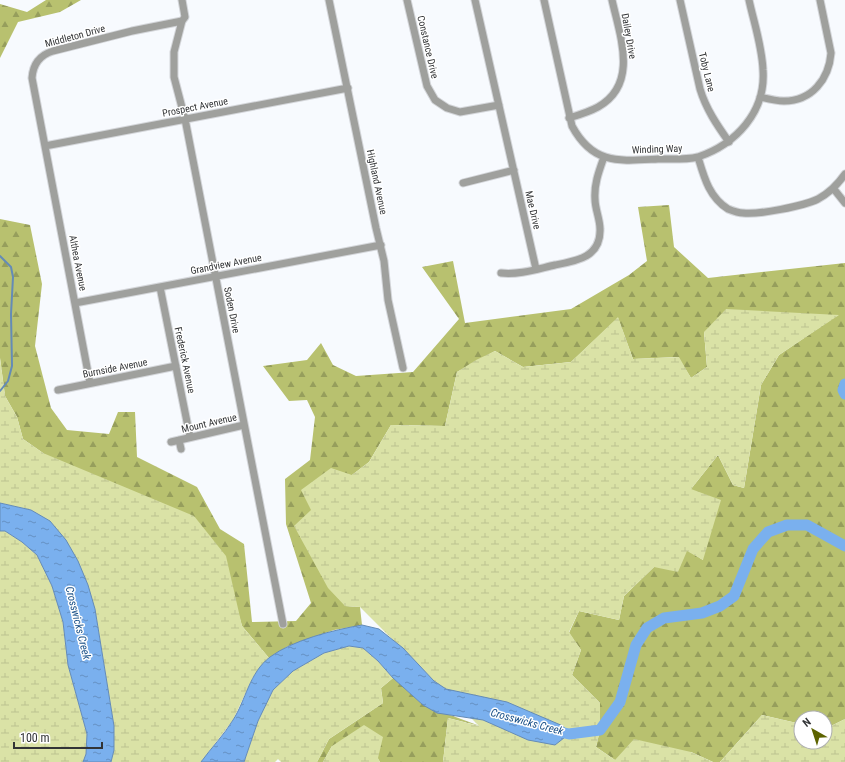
<svg xmlns="http://www.w3.org/2000/svg" width="845" height="762" viewBox="0 0 845 762" font-family="'Roboto Condensed',sans-serif">
<style>
.forest{fill:url(#forest-firs)}
.wetland{fill:url(#wetland-marsh)}
.water{fill:url(#water-ripples);stroke:#648bb7}
.lines{fill:none;stroke-linecap:round;stroke-linejoin:round}
.stream{stroke:#648bb7;stroke-width:2}
.river{stroke:#7ab0ee;stroke-width:11}
.minor-casing{stroke:#d4d6da;stroke-width:9}
.minor{stroke:#9fa09d;stroke-width:7}
.labels{text-anchor:middle;dominant-baseline:central;stroke-width:3;stroke-linejoin:round;paint-order:stroke}
.street-label{font-size:10px;fill:#323436;stroke:#fff}
.water-label{font-size:11px;font-style:italic;fill:#184f87;stroke:#fff}
</style>
<defs>
<pattern id="forest-firs" width="22" height="20" patternUnits="userSpaceOnUse"><rect width="22" height="20" fill="#b8c16f"/><path d="M5 1l3.5 6h-7zM16 11l3.5 6h-7z" fill="#969e5c"/></pattern>
<pattern id="wetland-marsh" width="20" height="14" patternUnits="userSpaceOnUse"><rect width="20" height="14" fill="#dae2a6"/><path d="M1 5h8M5 5V1M11 12h8M15 12V8" fill="none" stroke="#bcc290"/></pattern>
<pattern id="water-ripples" width="26" height="14" patternUnits="userSpaceOnUse"><rect width="26" height="14" fill="#7ab0ee"/><path d="M2 4q2-2 4 0t4 0M15 11q2-2 4 0t4 0" fill="none" stroke="#6590c2"/></pattern>
</defs>
<rect width="100%" height="100%" fill="#f7fafe"/>
<!-- forest -->
<path class="forest" d="M46 0H81L60 12 18 22 0 58V4L27 12Z
M669 205 674 247 708 278 845 263V719L825 729V718H801V724L762 715 720 762H713L691 752 615 760 596 747 600 730V703L572 675 581 650 569 633 579 611 619 620 624 596 654 567 687 550 703 560 691 489 718 455 733 485 744 488 761 385 779 355 838 315 704 332 707 367 691 378 678 357 633 359 618 318 571 362 523 367 495 351 457 372 445 426 391 425 369 462 352 475 311 510 345 606 360 607 362 625 334 630 288 646 269 658 242 626 238 612 43 453 23 439 17 417 5 396 0 358V219L30 225 42 284 35 346 51 408 67 430 109 434 118 412H135L137 457 197 487 220 529 244 544 252 622 296 621 311 603 286 524 285 479 310 460 315 417 307 400 289 401 263 366 307 360 321 343 333 365 356 376 413 372 459 319 422 267 453 261 465 323 571 309 629 275 647 261 638 207Z
M393 678 423 705 480 726 448 718 443 762H380L378 759 332 746 323 762H317L329 739 383 703 381 688Z"/>
<!-- wetland -->
<path class="wetland" d="M726 309 839 315 779 355 761 385 744 488 733 485 718 455 691 489 721 500 703 560 687 551 678 572 654 567 624 596 619 620 579 611 569 632 581 650 572 675 600 703V730L596 747 615 760 634 739 691 752 713 762H443L448 718 479 726 360 607 345 606 328 588 294 526 311 510 301 490 331 468 352 475 369 462 391 425 445 426 457 372 476 360 495 351 523 367 571 362 618 317 633 359 679 357 691 378 707 367 704 332Z
M0 358 5 396 17 417 23 439 43 453 194 516 226 556 242 626 269 658 253 677 233 720 201 762H111L114 750V726L95 609 31 510 0 503Z
M0 531H5L22 542 37 555 52 586 63 622 68 665 87 734 86 754 83 762H0Z
M349 646 363 648 378 661 393 678 381 688 383 703 329 739 317 762H281L278 759 275 762H244L258 721 273 690 293 671 324 653Z
M762 715 801 724V742H825V729L845 719V762H720Z
M364 725 383 737 378 758 380 762H323L332 746Z"/>
<!-- water -->
<path class="water" d="M0 503 31 510 50 521 66 540 78 561 88 585 95 609 114 726V750L111 762H83L86 754 87 734 68 665 63 622 52 586 37 555 22 542 5 531H0Z
M362 625 379 629 403 648 434 681 446 689 507 702 563 726 569 734 555 745 528 740 483 720 437 713 423 705 393 678 378 661 363 648 349 646 324 653 293 671 273 690 258 721 244 762H201C211 748 224 735 233 720 246 700 249 673 270 657 293 640 333 630 362 625Z"/>
<g class="lines">
<!-- stream -->
<path class="stream" d="M0 256 11 267 13 277 11 314 12 366 8 381 0 391"/>
<!-- river -->
<path class="river" d="M845 384 843 390 845 394
M556 731 569 734 600 730 620 702 636 645 647 628 664 618 702 613 720 606 734 596 753 549 768 532 787 525H807L845 546"/>
<defs>
<path id="minor" d="M182 0 185 17 182 21 174 52V77L185 119 283 624
M329 0 376 228 384 261 388 300 403 368
M407 0 427 86 435 100 447 108 460 112 499 105
M475 0 536 269
M544 0 572 126C593 165 619 161 658 159 671 159 685 160 698 157 736 144 766 112 763 70 762 46 754 23 749 0
M680 0 700 89C706 109 717 125 729 142
M760 97C768 99 776 101 784 101 812 101 829 79 831 53L820 0
M569 118C579 115 589 112 598 107 639 84 620 36 612 0
M45 146 348 88
M698 157C704 177 709 197 728 209 733 211 738 213 743 213 758 215 804 206 818 199 829 193 838 184 845 174
M463 183 514 170
M833 188 845 203
M501 273C519 275 537 269 555 265 577 261 601 257 600 229 600 219 595 209 595 199 594 184 599 171 604 157
M160 287 190 437
M75 303 381 245
M90 383 32 78C33 64 40 55 53 51L132 31 182 21
M58 390 176 366
M179 440 181 449
M171 442 244 425"/>
</defs>
<!-- minor casing -->
<use href="#minor" class="minor-casing"/>
<!-- minor -->
<use href="#minor" class="minor"/>
</g>
<g class="labels">
<!-- street labels -->
<g class="street-label">
<text transform="translate(75 36) rotate(-15)">Middleton Drive</text>
<text transform="translate(629 36) rotate(80)">Dailey Drive</text>
<text transform="translate(428 47) rotate(77)">Constance Drive</text>
<text transform="translate(707 72) rotate(76)">Toby Lane</text>
<text transform="translate(195 107) rotate(-11)">Prospect Avenue</text>
<text transform="translate(657 149) rotate(-2)">Winding Way</text>
<text transform="translate(377 182) rotate(78)">Highland Avenue</text>
<text transform="translate(533 210) rotate(77)">Mae Drive</text>
<text transform="translate(78 263) rotate(79)">Althea Avenue</text>
<text transform="translate(226 264) rotate(-11)">Grandview Avenue</text>
<text transform="translate(232 310) rotate(79)">Soden Drive</text>
<text transform="translate(185 360) rotate(78)">Frederick Avenue</text>
<text transform="translate(115 368) rotate(-11)">Burnside Avenue</text>
<text transform="translate(209 423) rotate(-13)">Mount Avenue</text>
</g>
<!-- water labels -->
<g class="water-label">
<text transform="translate(78 623) rotate(76)">Crosswicks Creek</text>
<text transform="translate(527 722) rotate(15)">Crosswicks Creek</text>
</g>
</g>
<!-- north arrow -->
<g transform="translate(813 730) rotate(321)"><circle r="19" fill="#ffffff" stroke="#adaeaf"/>
<path d="M0-3L7 15L0 10L-7 15Z" fill="#5d6300"/>
<text y="-6" font-size="11" font-weight="bold" text-anchor="middle" fill="#323436">N</text>
</g>
<!-- scale -->
<path d="M14 742v6h88v-6" fill="none" stroke="#323436" stroke-width="2"/>
<text x="20" y="742" font-size="12" fill="#323436" stroke="#ffffff" stroke-width="3" paint-order="stroke">100 m</text>
</svg>
